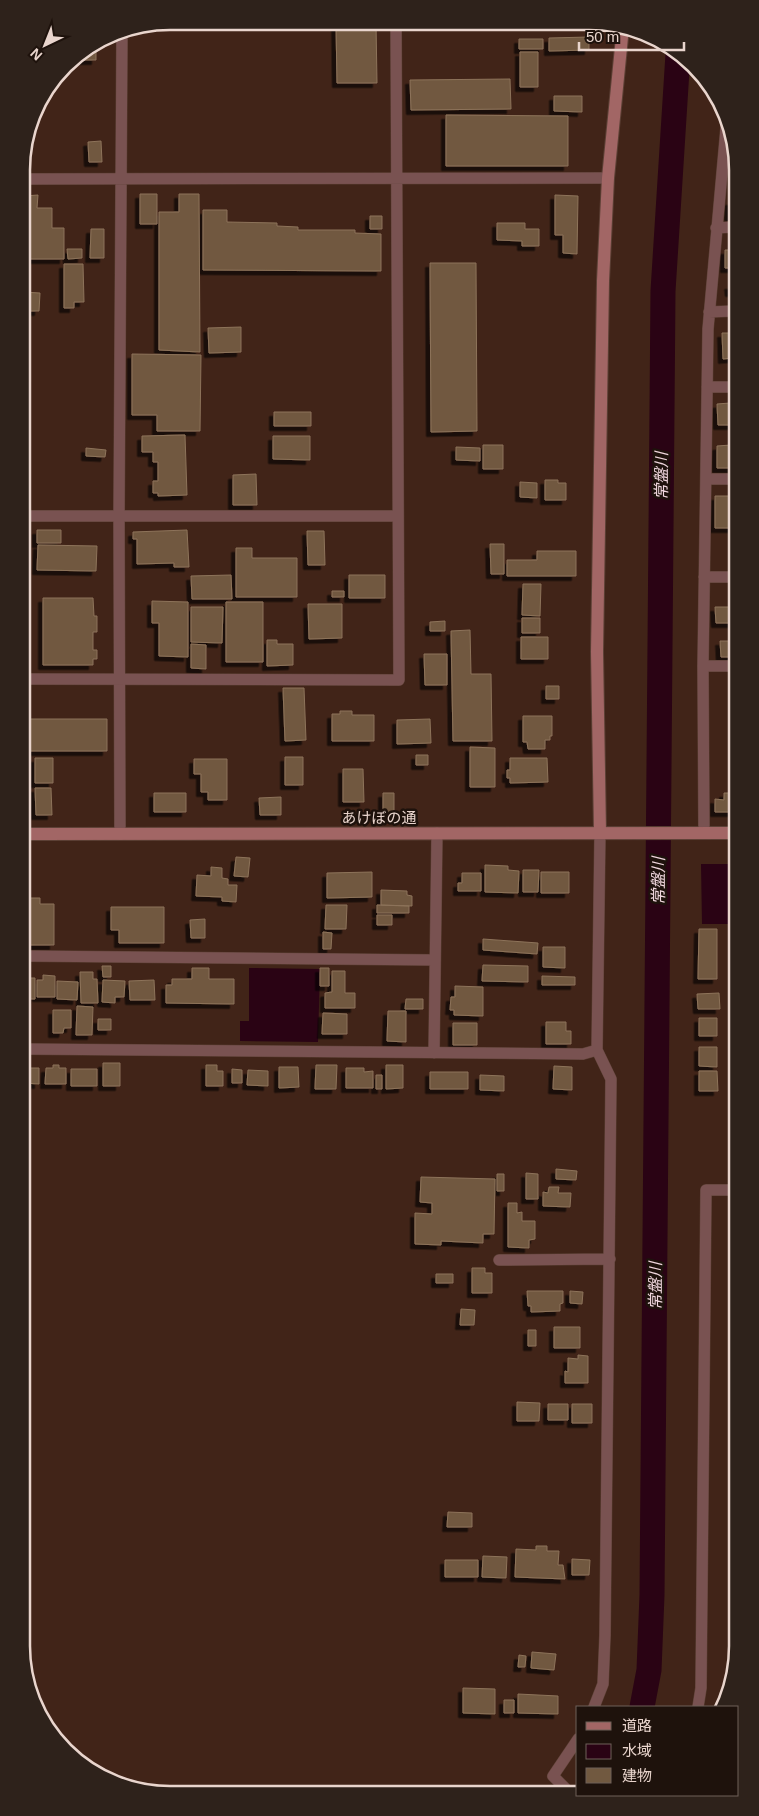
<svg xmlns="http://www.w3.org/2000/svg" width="759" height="1816" viewBox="0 0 759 1816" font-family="Helvetica,'Noto Sans JP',sans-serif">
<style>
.green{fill:#483b14}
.water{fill:#2a0314}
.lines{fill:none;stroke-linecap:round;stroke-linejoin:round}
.river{stroke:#2a0314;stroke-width:25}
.building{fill:#715940;stroke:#8d735a;filter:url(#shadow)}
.street-casing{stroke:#5c4035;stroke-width:12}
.secondary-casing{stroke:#5c4035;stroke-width:14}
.street{stroke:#795251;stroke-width:11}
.secondary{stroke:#a26665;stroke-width:12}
.labels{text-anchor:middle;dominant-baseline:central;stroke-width:5;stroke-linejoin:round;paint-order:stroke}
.street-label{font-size:15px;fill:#e9d5cd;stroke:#1e120c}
.water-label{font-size:16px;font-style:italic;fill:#f1d8df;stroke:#1e120c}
.rim{fill:none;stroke:#e9d5cd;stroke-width:2.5}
</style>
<defs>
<filter id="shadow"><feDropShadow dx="-4.5" dy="4.5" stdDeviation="0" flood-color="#0009"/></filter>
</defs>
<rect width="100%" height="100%" fill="#412418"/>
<!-- green -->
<path class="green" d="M731 1203H736V1283L730 1282Z"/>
<!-- water -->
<path class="water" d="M701 864H734L735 924H702Z
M249 968 320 969 318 1042 240 1041V1021H249Z"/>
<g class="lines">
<!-- river -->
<path class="river" d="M642 1707 649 1670 652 1595 663 291 678 54"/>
</g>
<!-- building -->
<path class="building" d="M336 22 376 23 377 83H337Z
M589 37V50L549 51V38Z
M519 39H543V49H519Z
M96 43V60H70L72 58Z
M520 52H538V87H520Z
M510 79 511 109 411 110 410 80Z
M554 96H582V112L554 111Z
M446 115 568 116V166H446Z
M101 141 102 162H89L88 142Z
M140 194H157V224H140Z
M179 194H199L200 352 159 350V212H179Z
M38 195 37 208H52V228H64V259H24V196Z
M555 195 578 196 577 254 563 253V235H555Z
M730 201H733V217L729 216Z
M203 210H227V222L277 223V226L298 227V230H355V233L381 234V271L203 270Z
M370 216H382V229H370Z
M497 223H525V229H539V246H522V241L497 240Z
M91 229H104V258H90Z
M730 248H733V268H725V250H730Z
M67 249H82V258L68 259Z
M430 263H476L477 431 431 432Z
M64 264H83L84 302H74V308H64Z
M729 285H733V292H730Z
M22 292 40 293 39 311H22Z
M241 327V352L209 353 208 328Z
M729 331H733V358L723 359 722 333H729Z
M132 354 201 355 200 431H157V415H132Z
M730 400H734V425H718L717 404 730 403Z
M274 412H311V426H274Z
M185 435 187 495 158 496V493H153V481H158V462H153V452H142V436Z
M273 436H310V460L273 459Z
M483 445H503V469H483Z
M731 445 732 468H717V446Z
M456 447 480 448V461L456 460Z
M86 448 106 450 105 457 86 456Z
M256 474 257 505H233V475Z
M545 480H558V483H566V500H545Z
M520 482 537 483V498L520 497Z
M715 496H732L734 528H715Z
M37 530H61V543H37Z
M187 530 189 567H174V563L137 564V539H133V532Z
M307 531H324L325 565H308Z
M23 539H27L26 571H23Z
M490 544H504V574H491Z
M38 545 97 546 96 571 37 570Z
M236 548H252V558H297V597H236Z
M537 551H576V576H507V560H537Z
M231 575 232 599H192L191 576Z
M349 575H385V598H349Z
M523 584H541L540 616 522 615Z
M332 591H344V597H332Z
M43 598H93L94 616H97V632H93V650H97V659H93V665H43Z
M152 601 188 602V657L159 656V623H152Z
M226 602H263V662H226Z
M308 604H342V638L309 639Z
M191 607H223L222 643 191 642Z
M715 607H734V623H716Z
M522 618H540V633H522Z
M445 621V631H430V622Z
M470 630 471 674H491L492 741H453L451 631Z
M521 637H548V659H521Z
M267 640H277V644H293V665L267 666Z
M720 641H734V657H721Z
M191 644 206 645V669L191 668Z
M424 654H447V685H425Z
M546 686H559V699H546Z
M283 688H304L306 740 285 741Z
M340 711H352V715H374V741H332V714H340Z
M523 716H552V736H550V740H545V749H528L527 742H523Z
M23 719H107V751H23Z
M430 719 431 743 397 744V720Z
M470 747 495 748V787H470Z
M416 755H428V765H416Z
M285 757H303V785H285Z
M35 758H53V783H35Z
M510 758H547L548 782 510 783V778H507V770H510Z
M194 759H227V800H208V792H201V774H194Z
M343 769H363L364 802H343Z
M35 788H51L52 815H36Z
M154 793H186V812H154Z
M383 793H394V813H383Z
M724 793H735V812H715V799L724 800Z
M281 797V815H260L259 798Z
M236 857 250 858 248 877 234 876Z
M485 865 508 866V870L519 871 518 893 485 892Z
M211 867 222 868V878L228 879V885H237L236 902 222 901V897L196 896 197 875 211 876Z
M523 870H539L538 892H523Z
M372 872V897L327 898V873Z
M541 872H569V893H541Z
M462 873H481V891H458V883H462Z
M381 890 407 891V895L412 896V906L381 905Z
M30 898H40V904H54V945H24V904H30Z
M326 905H347L346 929H325Z
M377 905 409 906V913H377Z
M111 907H164V943H119V930H111Z
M377 915H392V925H377Z
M205 919V938H191L190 920Z
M699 929H717V979H698Z
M323 932 332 933 331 949H323Z
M483 939 538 943 537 954 483 950Z
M543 947H565V968L543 967Z
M483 965 528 966V982L482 981Z
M102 966H111V977H103Z
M192 968H209V979H234V1004L166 1003V985H172V979H192Z
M320 968H329V986H320Z
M332 971H345V993H355V1008H325V993L332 992Z
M80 972H93V979H97L98 1003H81Z
M43 975 55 976V997H37V980H43Z
M542 976 575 977V985H542Z
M24 978H35V999H24Z
M103 980 125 981 124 997H115V1003L102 1002Z
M154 980 155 1000H130L129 981Z
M57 981 78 982 77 1000 57 999Z
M455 986 483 987V1016L454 1015V1010H450L451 997H455Z
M719 993 720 1009H698L697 994Z
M406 999H423V1009H405Z
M77 1006 93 1007 92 1035H76Z
M53 1010H71V1028H64L63 1033H53Z
M388 1011H406V1042L387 1041Z
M323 1013 347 1014V1034H322Z
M699 1018H717V1036H699Z
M98 1019H111V1030H98Z
M546 1022H566V1031H571V1044H546Z
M453 1023H477V1045H453Z
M699 1047H717V1067L699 1066Z
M103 1063H120V1086H103Z
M53 1065H59V1068H66V1084H45L46 1068H53Z
M206 1065H217V1071H223V1086H206Z
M316 1065H337L336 1089H315Z
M386 1065H403V1088L386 1089Z
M554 1066 572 1067V1090L553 1089Z
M279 1067H298L299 1087 279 1088Z
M24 1068H39V1084L24 1083Z
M346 1068H364V1072L373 1071V1088H346Z
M71 1069H97V1086H71Z
M232 1069 242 1070V1083H232Z
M248 1070 268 1071V1086L247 1085Z
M699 1071H717L718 1091H699Z
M430 1072H468V1089H430Z
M376 1075H382V1089H376Z
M480 1075 504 1076V1091L480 1090Z
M556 1169 577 1171 576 1180 556 1179Z
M526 1173 538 1174V1199H526Z
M497 1174H504V1191H497Z
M421 1177 495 1179 494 1234H483V1243L441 1241V1245L415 1244V1213L432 1214V1203L420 1202Z
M549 1187H559L558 1193H571L570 1207 543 1206V1192L548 1193Z
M508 1203H517V1213L522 1212V1221H535V1239L529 1240V1248L508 1247Z
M472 1268H485V1273H492V1293H472Z
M436 1274H453V1283H436Z
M527 1291H563V1303L560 1304V1311L531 1312V1306H528Z
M570 1291 583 1292 582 1304 570 1303Z
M461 1309 475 1310 474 1325H460Z
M554 1327H580V1348H554Z
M528 1330H536V1346H528Z
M578 1355 588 1356V1383H565V1371L568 1372V1358L578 1359Z
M517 1402 540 1403 539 1421H517Z
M548 1404H568V1420H548Z
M572 1404H592V1423H572Z
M448 1512 472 1513V1527H447Z
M536 1546H547V1551H559L558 1565H563L565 1579 515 1577 516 1549 536 1550Z
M483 1556 507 1557 506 1578 482 1577Z
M572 1559 590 1560 589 1575H572Z
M445 1560H478V1577H445Z
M532 1652 556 1654 554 1670 531 1668Z
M519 1655 526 1656 525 1667H518Z
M463 1688 495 1689V1714L463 1713Z
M518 1694 558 1696V1714L518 1713Z
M504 1700H514V1713H504Z"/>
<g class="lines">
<defs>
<path id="street" d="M22 179 608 178
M716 228 733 227
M709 312 733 311
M707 387H734
M706 479H734
M23 516H398
M704 577H734
M703 666H734
M23 679 399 680 396 23
M704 833 703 666 708 329 727 117
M120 834 119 517 122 31
M735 934V966
M24 956 435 960
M735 1022 736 1089
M24 1049 583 1054 597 1050
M434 1053 437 833
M499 1260 610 1259
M594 1707 603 1684 605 1635 611 1079 597 1050 600 832
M698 1707 701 1688 706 1190H736
M567 1790 553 1776 578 1739"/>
<path id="secondary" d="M600 832 597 652 603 281 608 178 623 27
M24 834 735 833"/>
</defs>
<!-- street casing -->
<use href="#street" class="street-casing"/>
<!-- secondary casing -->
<use href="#secondary" class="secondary-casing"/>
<!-- street -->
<use href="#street" class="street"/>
<!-- secondary -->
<use href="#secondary" class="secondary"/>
</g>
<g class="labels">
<!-- street labels -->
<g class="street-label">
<text x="379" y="817">あけぼの通</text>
</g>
<!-- water labels -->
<g class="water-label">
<text transform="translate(661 476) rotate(-90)">常盤川</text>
<text transform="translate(658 881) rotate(-90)">常盤川</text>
<text transform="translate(655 1286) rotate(-90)">常盤川</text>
</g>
</g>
<!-- crop -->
<path d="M0 0H759V1816H0ZM170 30H589A140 140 0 0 1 729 170V1646A140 140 0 0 1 589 1786H170A140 140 0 0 1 30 1646V170A140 140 0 0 1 170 30Z" fill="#2e221b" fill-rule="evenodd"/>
<path class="rim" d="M170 30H589A140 140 0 0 1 729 170V1646A140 140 0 0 1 589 1786H170A140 140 0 0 1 30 1646V170A140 140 0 0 1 170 30Z"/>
<!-- legend -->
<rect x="576" y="1706" width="162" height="90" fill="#1e120c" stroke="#6f6059"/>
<rect x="586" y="1722" width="25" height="8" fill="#a26665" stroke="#6f6059"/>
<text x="622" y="1731" font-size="15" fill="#e9d5cd">道路</text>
<rect x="586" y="1744" width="25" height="15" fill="#2a0314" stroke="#6f6059"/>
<text x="622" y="1756" font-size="15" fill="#e9d5cd">水域</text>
<rect x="586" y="1768" width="25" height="15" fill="#715940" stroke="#6f6059"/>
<text x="622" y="1781" font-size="15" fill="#e9d5cd">建物</text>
<!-- north arrow -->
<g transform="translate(45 45) rotate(223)" stroke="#1e120c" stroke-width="4" paint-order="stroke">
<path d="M0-4L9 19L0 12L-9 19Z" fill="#e9d5cd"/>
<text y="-8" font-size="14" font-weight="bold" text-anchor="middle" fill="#e9d5cd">N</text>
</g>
<!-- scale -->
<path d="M579 42v8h105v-8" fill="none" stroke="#e9d5cd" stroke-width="2.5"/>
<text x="586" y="42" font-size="15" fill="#e9d5cd" stroke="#1e120c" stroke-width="4" paint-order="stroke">50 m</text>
</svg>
